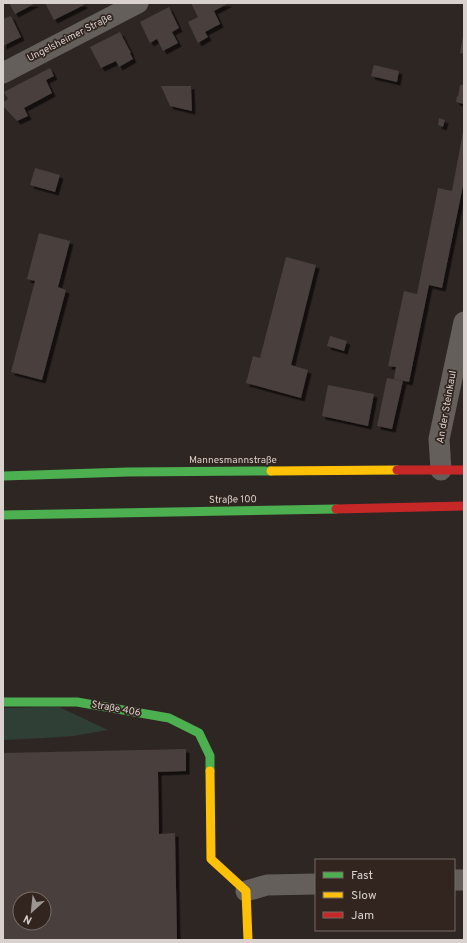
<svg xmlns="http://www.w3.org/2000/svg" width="467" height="943" viewBox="0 0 467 943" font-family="Overpass,sans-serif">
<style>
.green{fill:#2f3f36}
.building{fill:#483f3c;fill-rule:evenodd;filter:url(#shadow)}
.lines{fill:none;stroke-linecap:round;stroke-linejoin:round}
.street{stroke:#645f5b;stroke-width:21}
.fast{stroke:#4caf50;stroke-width:9}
.slow{stroke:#ffc107;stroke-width:9}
.jam{stroke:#c62828;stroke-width:9}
.labels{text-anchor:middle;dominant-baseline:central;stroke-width:3.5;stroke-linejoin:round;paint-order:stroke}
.street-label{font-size:10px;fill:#d9d1cd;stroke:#32251f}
</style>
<defs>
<filter id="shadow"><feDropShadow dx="3.5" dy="3.5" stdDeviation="0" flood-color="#0009"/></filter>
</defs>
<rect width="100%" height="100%" fill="#2e2623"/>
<!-- green -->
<path class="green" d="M59 707 108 730 73 736 45 738 3 740V708Z"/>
<!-- building -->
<path class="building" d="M9 3H36L15 14Z
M45 3H83L84 5 54 20Z
M191 3H229L214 11 220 24 205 32 208 37 198 43 188 22 198 17Z
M169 7 179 28 172 32 178 43 163 51 157 39 150 43 140 22Z
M11 16 21 37 3 46V19Z
M120 32 131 53H130L133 59 119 67 116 61 101 68 90 47Z
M463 36H464V54L460 53Z
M374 65 399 71 397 82 371 76Z
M50 68 54 76 46 80 52 93 24 108 28 116 17 121 3 106V102L8 99 4 92Z
M460 85H464V104L456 102 457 96 458 97Z
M161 86H191L192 111 170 106Z
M439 118 445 120 443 127 438 125Z
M463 132 464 181 442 288 429 285 409 382 394 379 396 367 388 366 404 291 417 294 438 188 452 191Z
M35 168 60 175 55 192 30 185Z
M39 233 70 241 58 287 66 290 42 380 11 372 35 281 27 279Z
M286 257 316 265 291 365 308 370 301 398 246 383 253 356 260 358Z
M330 336 347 341 344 351 327 346Z
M387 378 403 381 392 429 377 426Z
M328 385 374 394 368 426 322 416Z
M186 749V771L158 772 159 834 175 833 177 940H3V753ZM20 899H44V923H20Z"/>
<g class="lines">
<!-- street -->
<path class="street" d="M3 73 138 3
M441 470 439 439 464 322
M454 880H464
M246 891 267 885 316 884"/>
<!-- fast -->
<path class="fast" d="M3 476 128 472 271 471
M3 515 336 509
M3 702H77L169 718 199 733 210 756V771"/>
<!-- slow -->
<path class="slow" d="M271 471 397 470
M210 771 211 859 246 891 248 940"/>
<!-- jam -->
<path class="jam" d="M397 470H464
M336 509 464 506"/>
</g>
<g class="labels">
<!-- street labels -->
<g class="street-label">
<text transform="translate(70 38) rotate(-27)">Ungelsheimer Straße</text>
<text transform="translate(447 407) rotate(-80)">An der Steinkaul</text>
<text x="233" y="460">Mannesmannstraße</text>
<text transform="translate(233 500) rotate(-1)">Straße 100</text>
<text transform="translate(116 709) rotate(10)">Straße 406</text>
</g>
</g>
<!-- border -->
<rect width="467" height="943" fill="none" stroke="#d9d1cd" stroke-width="8"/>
<!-- legend -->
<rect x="315" y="859" width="140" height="72" fill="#32251f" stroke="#756a65"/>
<rect x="323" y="872" width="20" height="6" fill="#4caf50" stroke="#756a65"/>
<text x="351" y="879" font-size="12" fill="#d9d1cd">Fast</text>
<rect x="323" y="892" width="20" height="6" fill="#ffc107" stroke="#756a65"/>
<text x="351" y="899" font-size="12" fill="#d9d1cd">Slow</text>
<rect x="323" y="912" width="20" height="6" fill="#c62828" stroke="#756a65"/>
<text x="351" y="919" font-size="12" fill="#d9d1cd">Jam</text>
<!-- north arrow -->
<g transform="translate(32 911) rotate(207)"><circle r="19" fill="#32251f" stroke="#756a65"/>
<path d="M0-3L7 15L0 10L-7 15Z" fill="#9d9592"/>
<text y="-6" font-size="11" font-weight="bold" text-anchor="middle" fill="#d9d1cd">N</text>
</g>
</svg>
